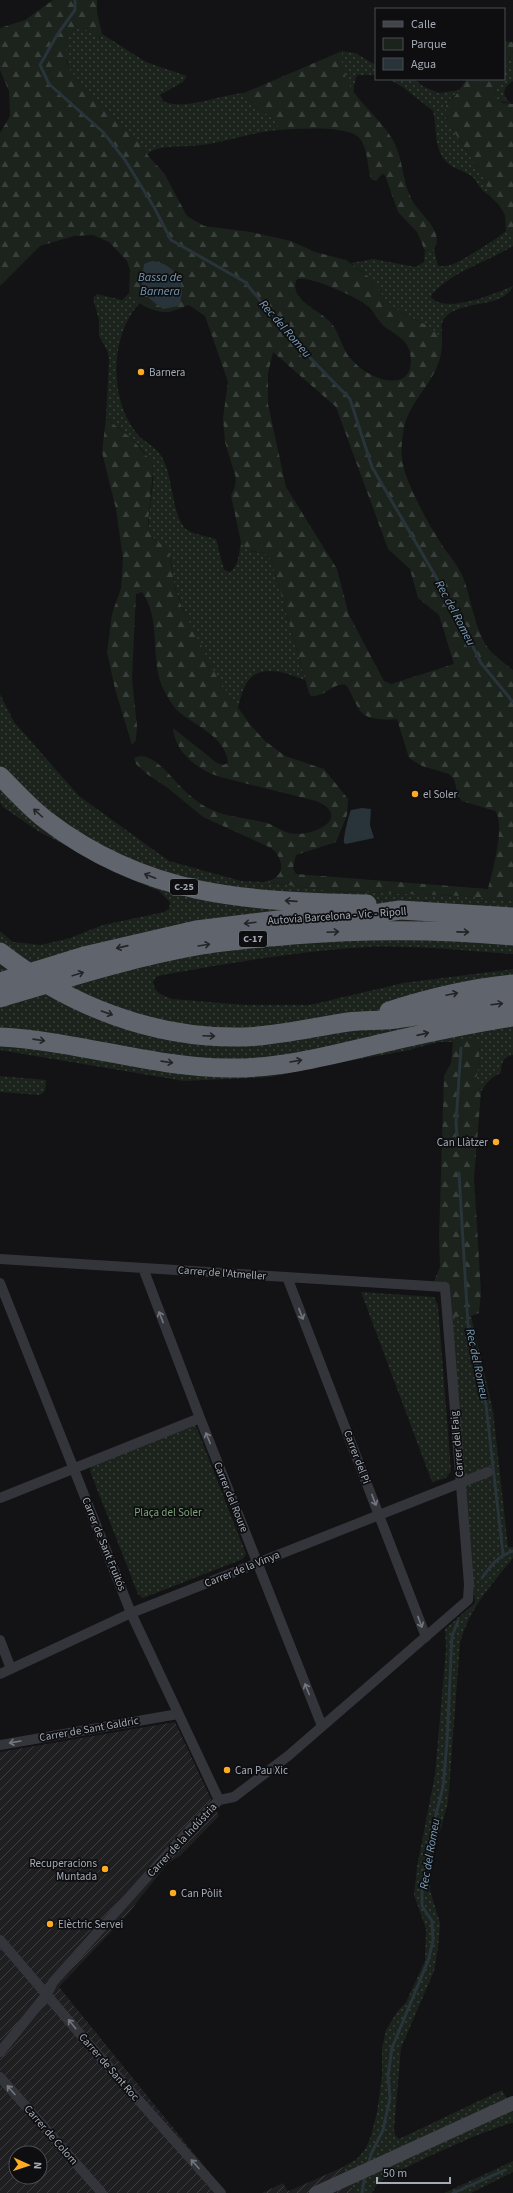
<svg xmlns="http://www.w3.org/2000/svg" width="513" height="2193" viewBox="0 0 513 2193" font-family="'Source Sans 3',sans-serif">
<style>
.industrial{fill:url(#industrial-furrows);fill-rule:evenodd}
.green{fill:url(#green-dots)}
.forest{fill:url(#forest-firs);fill-rule:evenodd}
.water{fill:#29333a}
.lines{fill:none;stroke-linecap:round;stroke-linejoin:round}
.stream{stroke:#29333a;stroke-width:3}
.street{stroke:#34353b;stroke-width:10}
.secondary{stroke:#42454b;stroke-width:14}
.highway{stroke:#60646c;stroke-width:19}
.oneway{stroke:#222427}
.oneway2{stroke:#72767f}
.poi-dot{fill:#feab23;stroke:#0e0e10;stroke-width:1.5}
.labels{text-anchor:middle;dominant-baseline:central;stroke-width:3.5;stroke-linejoin:round;paint-order:stroke}
.shield{fill:#0e0e10;stroke:#777c85;stroke-width:1}
.shield-label{font-size:10px;font-weight:bold;fill:#a4abb7}
.poi-label{font-size:11px;fill:#a4abb7;stroke:#0e0e10;text-anchor:start}
.street-label{font-size:11px;fill:#a4abb7;stroke:#0e0e10}
.park-label{font-size:11px;fill:#7aa37a;stroke:#0e0e10}
.water-label{font-size:12px;font-style:italic;fill:#789bb4;stroke:#0e0e10}
</style>
<defs>
<pattern id="industrial-furrows" width="10" height="10" patternUnits="userSpaceOnUse"><rect width="10" height="10" fill="#1f1f22"/><path d="M-1 1l2-2M0 10L10 0M9 11l2-2" fill="none" stroke="#3d3d40"/></pattern>
<pattern id="green-dots" width="8" height="8" patternUnits="userSpaceOnUse"><rect width="8" height="8" fill="#1b231c"/><path d="M2 2h.1M6 6h.1" fill="none" stroke="#39403b" stroke-width="1.8" stroke-linecap="round"/></pattern>
<pattern id="forest-firs" width="22" height="20" patternUnits="userSpaceOnUse"><rect width="22" height="20" fill="#1b231c"/><path d="M5 1l3.5 6h-7zM16 11l3.5 6h-7z" fill="#39403b"/></pattern>
</defs>
<rect width="100%" height="100%" fill="#131315"/>
<!-- industrial -->
<path class="industrial" d="M175 1722 219 1816 181 1855 167 1864 127 1915 59 1987 226 2193H0V1752ZM16 2153H40V2177H16Z
M343 2167 354 2193H262L283 2183 287 2190 289 2191Z"/>
<!-- green -->
<path class="green" d="M73 27 83 28 100 38 102 34 146 62 187 76 183 82 160 95 163 101C185 112 220 94 244 93L253 105 274 119 280 130C250 132 221 144 191 146 180 147 154 145 147 155L138 142 70 71C64 57 64 39 73 27Z
M342 51 355 53 376 65V75H358L356 77 353 92C342 81 340 65 342 51Z
M513 51V81C503 88 501 94 510 103L497 100 495 93 500 79H504V71Z
M389 79H414L424 87 439 93 460 90 449 100 446 106V119L484 178 489 195C477 188 478 180 470 175 465 172 459 170 453 167 432 154 438 131 433 111L404 88Z
M506 231 513 233V246C485 263 455 270 432 294L431 297C445 315 497 293 513 286 503 311 451 298 442 323 441 327 442 333 442 338L428 326 404 314 388 303 369 277 351 263 373 259 416 267 424 262 425 251 434 249 438 266C442 266 447 266 451 265 459 263 500 237 506 231Z
M129 293 140 303C110 334 109 397 135 431 144 444 156 444 164 461 173 479 172 518 187 530 194 534 208 537 216 539L224 570 230 572C239 566 239 552 241 542L251 551 265 553 271 559 305 680C286 673 259 662 246 684 242 691 240 700 238 708 211 673 190 631 176 590 172 578 173 565 169 554 165 543 153 543 150 532 147 522 150 510 151 499 152 489 155 476 152 466 148 450 119 427 106 418L109 359 107 350 99 336V320L93 298 97 294 122 300Z
M0 694 14 722 79 796 169 861 241 881 264 882 333 891 465 896 513 901V954C465 951 415 945 367 947 298 951 230 963 162 975L156 977 153 982 155 989 160 994 172 999 246 1005H310L403 983 513 969V1055C503 1056 501 1064 501 1073 491 1077 486 1083 481 1092L476 1080 479 1064 480 1042H438L405 1051 331 1064 271 1077 184 1081 0 1050V931L13 942 41 945 70 938 103 925 164 912 169 909 170 902 159 891 123 876 38 831 3 807 0 802Z
M0 1076 46 1080 45 1091 40 1095 0 1092Z
M361 1292 434 1297 438 1306 451 1471 446 1478 432 1482Z
M464 1316H471L493 1411 508 1547H513V1558C491 1586 470 1607 460 1643L448 1802 431 1863 430 1890 440 1923 438 1948 434 1971 401 2048 394 2129 395 2135 399 2139 502 2090 513 2111V2123C498 2124 391 2172 379 2183 376 2185 374 2190 372 2193H354L343 2167 357 2159 366 2148 371 2136 377 2112 382 2077V2049L386 2030 397 2012 406 2002 425 1961 426 1929 414 1895 417 1867 435 1775 446 1649 445 1629 475 1603 452 1317Z
M193 1424 196 1426 246 1554 243 1559 143 1598 138 1594 90 1471 91 1466Z
M513 2161V2172L471 2193H444Z"/>
<!-- forest -->
<path class="forest" d="M53 0H97V13L102 34 99 38 83 28H73L67 40 66 61 70 71 138 142 150 158 164 173 187 216 204 226 251 232 291 241 315 252 346 260 369 277 388 303 404 314 428 326 442 338C444 382 408 394 403 434 398 464 407 479 419 505 426 519 433 531 442 545 448 554 457 564 462 575 472 598 473 626 488 648 491 653 507 665 513 670V901L465 896 333 891 264 882C267 881 273 880 276 877 287 869 279 852 269 847L203 817 168 788 147 774 136 764 134 758C152 749 172 779 184 790 195 801 208 810 223 814 237 818 252 819 267 823 275 826 282 831 289 833 315 838 353 816 316 801L220 777C198 770 175 753 173 728L217 763 223 765 228 763C226 737 197 727 179 712 173 707 169 699 165 692 148 662 163 621 142 592L136 594 132 679 137 726 136 740 132 745 115 689 107 652 112 614 121 588 123 558 116 509 102 452 106 418 131 438 151 461 153 471 148 523 150 533 153 539 163 545 169 552 175 588 182 608 218 679 248 722 265 741 285 756 324 769 348 799 347 815 336 842 296 855 293 868 296 874 488 889C492 873 506 823 495 811L462 801 458 796 454 779 449 774 422 766 409 758 397 719C388 720 369 720 362 713 356 707 352 693 346 685 333 682 325 698 311 696L309 693 271 559 265 553 247 550 241 542 231 496 235 486 236 478 225 442 223 418 228 382 226 376 205 316 189 305C183 307 175 311 168 312 155 313 136 304 129 293L130 270 127 261 109 242 93 235 74 236 40 246 0 286V133L10 116 9 91 0 70V28L25 20ZM298 279C312 276 360 298 370 308 375 314 379 322 385 327 394 334 407 339 410 352 418 396 370 381 353 361 343 352 341 338 334 327 324 310 290 303 296 281ZM273 352 336 407 388 549 410 569 418 598 439 615 454 664 391 684 384 681 349 615 337 569 286 487 268 404V373Z
M504 41 513 42V51L504 71Z
M342 51C338 91 375 109 393 140 403 158 402 180 411 198 418 214 446 231 434 249L425 251 417 232 398 212 385 175 382 174 376 181 371 179C367 166 368 151 361 140 351 124 297 129 280 130L274 119 253 105 244 93Z
M467 79H500L495 93 497 99 503 103 513 104V233L506 231 505 215 499 205 489 195 484 178 446 119V106L449 100 455 96Z
M469 1038 476 1039 480 1042 479 1064 476 1080 481 1092 474 1178 481 1292 479 1313 471 1316 452 1317 450 1285 433 1284 440 1267 439 1237 444 1076 451 1063 453 1041Z"/>
<!-- water -->
<path class="water" d="M152 261C167 262 182 274 182 291 182 296 180 302 179 306L163 309C140 292 140 292 144 264Z
M362 808 371 809 370 825 374 838 346 844 344 843C343 839 349 813 351 810Z"/>
<g class="lines">
<!-- stream -->
<path class="stream" d="M75 0V10L57 35 40 65 49 84 103 132 125 160 154 207 171 240 245 282 290 337 350 399 372 467 455 610 481 663 513 702
M458 1146 456 1123 461 1048
M459 1173 468 1325 486 1405 503 1554
M482 1578C491 1565 498 1556 513 1551
M368 2164 372 2152 383 2130 390 2098 388 2076 392 2048 428 1961 433 1941 432 1921 422 1906V1886L430 1838 443 1787 447 1742 452 1636 458 1621
M362 2193 365 2175
M453 2193 505 2170"/>
<!-- street -->
<path class="street" d="M0 1259 445 1287 469 1584 468 1600 288 1756 234 1797 219 1800 190 1829 53 1982 47 1994 0 2052
M143 1268 200 1418 322 1726
M287 1277 426 1637
M0 1283 131 1613 219 1800
M0 1498 200 1418
M0 1640 11 1669
M0 1674 131 1613 488 1472
M0 1745 178 1714
M0 1940 86 2041 221 2193
M0 2077 102 2193"/>
<!-- secondary -->
<path class="secondary" d="M316 2193 513 2103"/>
<!-- highway -->
<path class="highway" d="M0 776C15 791 29 807 46 820 147 897 245 901 367 904
M0 952C69 1006 154 1039 243 1037 279 1036 313 1027 348 1022 364 1020 380 1021 396 1019 435 1014 474 1006 513 1002
M0 982 84 956 196 930 278 920 367 915 400 910 513 917
M0 998C67 978 133 957 202 945 232 940 262 938 292 935 366 929 439 929 513 936
M389 1011C429 998 471 988 513 984
M0 1037C77 1041 151 1067 228 1068 280 1069 332 1055 383 1043 426 1033 469 1024 513 1017"/>
</g>
<!-- one-way arrows -->
<defs><path id="oneway-shaft" d="M-6 0H5M1.5-3L5.5 0L1.5 3" fill="none" stroke-width="1.6" stroke-linecap="round" stroke-linejoin="round"/></defs>
<g class="oneway">
<use href="#oneway-shaft" transform="translate(38 813) rotate(-138)"/>
<use href="#oneway-shaft" transform="translate(150 876) rotate(-159)"/>
<use href="#oneway-shaft" transform="translate(291 901) rotate(-176)"/>
<use href="#oneway-shaft" transform="translate(250 923) rotate(173)"/>
<use href="#oneway-shaft" transform="translate(333 932) rotate(-3)"/>
<use href="#oneway-shaft" transform="translate(463 932) rotate(1)"/>
<use href="#oneway-shaft" transform="translate(204 945) rotate(-9)"/>
<use href="#oneway-shaft" transform="translate(122 947) rotate(167)"/>
<use href="#oneway-shaft" transform="translate(78 974) rotate(-17)"/>
<use href="#oneway-shaft" transform="translate(452 994) rotate(-12)"/>
<use href="#oneway-shaft" transform="translate(497 1004) rotate(-7)"/>
<use href="#oneway-shaft" transform="translate(107 1013) rotate(19)"/>
<use href="#oneway-shaft" transform="translate(423 1034) rotate(-13)"/>
<use href="#oneway-shaft" transform="translate(209 1036) rotate(2)"/>
<use href="#oneway-shaft" transform="translate(39 1040) rotate(8)"/>
<use href="#oneway-shaft" transform="translate(296 1061) rotate(-10)"/>
<use href="#oneway-shaft" transform="translate(167 1062) rotate(8)"/>
</g>
<g class="oneway2">
<use href="#oneway-shaft" transform="translate(301 1314) rotate(69)"/>
<use href="#oneway-shaft" transform="translate(161 1317) rotate(-111)"/>
<use href="#oneway-shaft" transform="translate(208 1438) rotate(-112)"/>
<use href="#oneway-shaft" transform="translate(374 1500) rotate(69)"/>
<use href="#oneway-shaft" transform="translate(420 1622) rotate(69)"/>
<use href="#oneway-shaft" transform="translate(307 1689) rotate(-112)"/>
<use href="#oneway-shaft" transform="translate(15 1742) rotate(170)"/>
<use href="#oneway-shaft" transform="translate(72 2024) rotate(-129)"/>
<use href="#oneway-shaft" transform="translate(11 2090) rotate(-131)"/>
<use href="#oneway-shaft" transform="translate(195 2164) rotate(-132)"/>
</g>
<!-- markers -->
<g class="poi-dot">
<circle cx="141" cy="372" r="4"/>
<circle cx="415" cy="794" r="4"/>
<circle cx="496" cy="1142" r="4"/>
<circle cx="227" cy="1770" r="4"/>
<circle cx="105" cy="1869" r="4"/>
<circle cx="173" cy="1893" r="4"/>
<circle cx="50" cy="1924" r="4"/>
</g>
<g class="labels">
<!-- shield labels -->
<g class="shield">
<rect x="170" y="879" width="28" height="16" rx="3"/>
<rect x="239" y="931" width="28" height="16" rx="3"/>
</g>
<g class="shield-label">
<text x="184" y="887">C-25</text>
<text x="253" y="939">C-17</text>
</g>
<!-- poi labels -->
<g class="poi-label">
<text x="149" y="372">Barnera</text>
<text x="423" y="794">el Soler</text>
<text x="488" y="1142" text-anchor="end">Can Llàtzer</text>
<text x="235" y="1770">Can Pau Xic</text>
<text x="97" y="1863" text-anchor="end">Recuperacions<tspan x="97" dy="13">Muntada</tspan></text>
<text x="181" y="1893">Can Pòlit</text>
<text x="58" y="1924">Elèctric Servei</text>
</g>
<!-- street labels -->
<g class="street-label">
<text transform="translate(337 916) rotate(-4)">Autovia Barcelona - Vic - Ripoll</text>
<text transform="translate(222 1273) rotate(4)">Carrer de l'Atmeller</text>
<text transform="translate(457 1444) rotate(-95)">Carrer del Faig</text>
<text transform="translate(357 1457) rotate(69)">Carrer del Pi</text>
<text transform="translate(231 1497) rotate(68)">Carrer del Roure</text>
<text transform="translate(104 1544) rotate(68)">Carrer de Sant Fruitós</text>
<text transform="translate(242 1569) rotate(-22)">Carrer de la Vinya</text>
<text transform="translate(89 1729) rotate(-10)">Carrer de Sant Galdric</text>
<text transform="translate(182 1840) rotate(-47)">Carrer de la Indústria</text>
<text transform="translate(109 2067) rotate(49)">Carrer de Sant Roc</text>
<text transform="translate(51 2135) rotate(49)">Carrer de Colom</text>
</g>
<!-- park labels -->
<g class="park-label">
<text x="168" y="1512">Plaça del Soler</text>
</g>
<!-- water labels -->
<g class="water-label">
<text x="160" y="277">Bassa de<tspan x="160" dy="14">Barnera</tspan></text>
<text transform="translate(285 329) rotate(49)">Rec del Romeu</text>
<text transform="translate(455 613) rotate(62)">Rec del Romeu</text>
<text transform="translate(477 1364) rotate(78)">Rec del Romeu</text>
<text transform="translate(430 1854) rotate(-80)">Rec del Romeu</text>
</g>
</g>
<!-- legend -->
<rect x="375" y="8" width="130" height="72" fill="#0e0e10" stroke="#4a4d53"/>
<rect x="383" y="21" width="20" height="6" fill="#42454b" stroke="#4a4d53"/>
<text x="411" y="28" font-size="12" fill="#a4abb7">Calle</text>
<rect x="383" y="38" width="20" height="12" fill="#1b231c" stroke="#4a4d53"/>
<text x="411" y="48" font-size="12" fill="#a4abb7">Parque</text>
<rect x="383" y="58" width="20" height="12" fill="#29333a" stroke="#4a4d53"/>
<text x="411" y="68" font-size="12" fill="#a4abb7">Agua</text>
<!-- north arrow -->
<g transform="translate(28 2165) rotate(93)"><circle r="19" fill="#0e0e10" stroke="#4a4d53"/>
<path d="M0-3L7 15L0 10L-7 15Z" fill="#feab23"/>
<text y="-6" font-size="11" font-weight="bold" text-anchor="middle" fill="#a4abb7">N</text>
</g>
<!-- scale -->
<path d="M377 2177v6h73v-6" fill="none" stroke="#a4abb7" stroke-width="2"/>
<text x="383" y="2177" font-size="12" fill="#a4abb7" stroke="#0e0e10" stroke-width="3" paint-order="stroke">50 m</text>
</svg>
